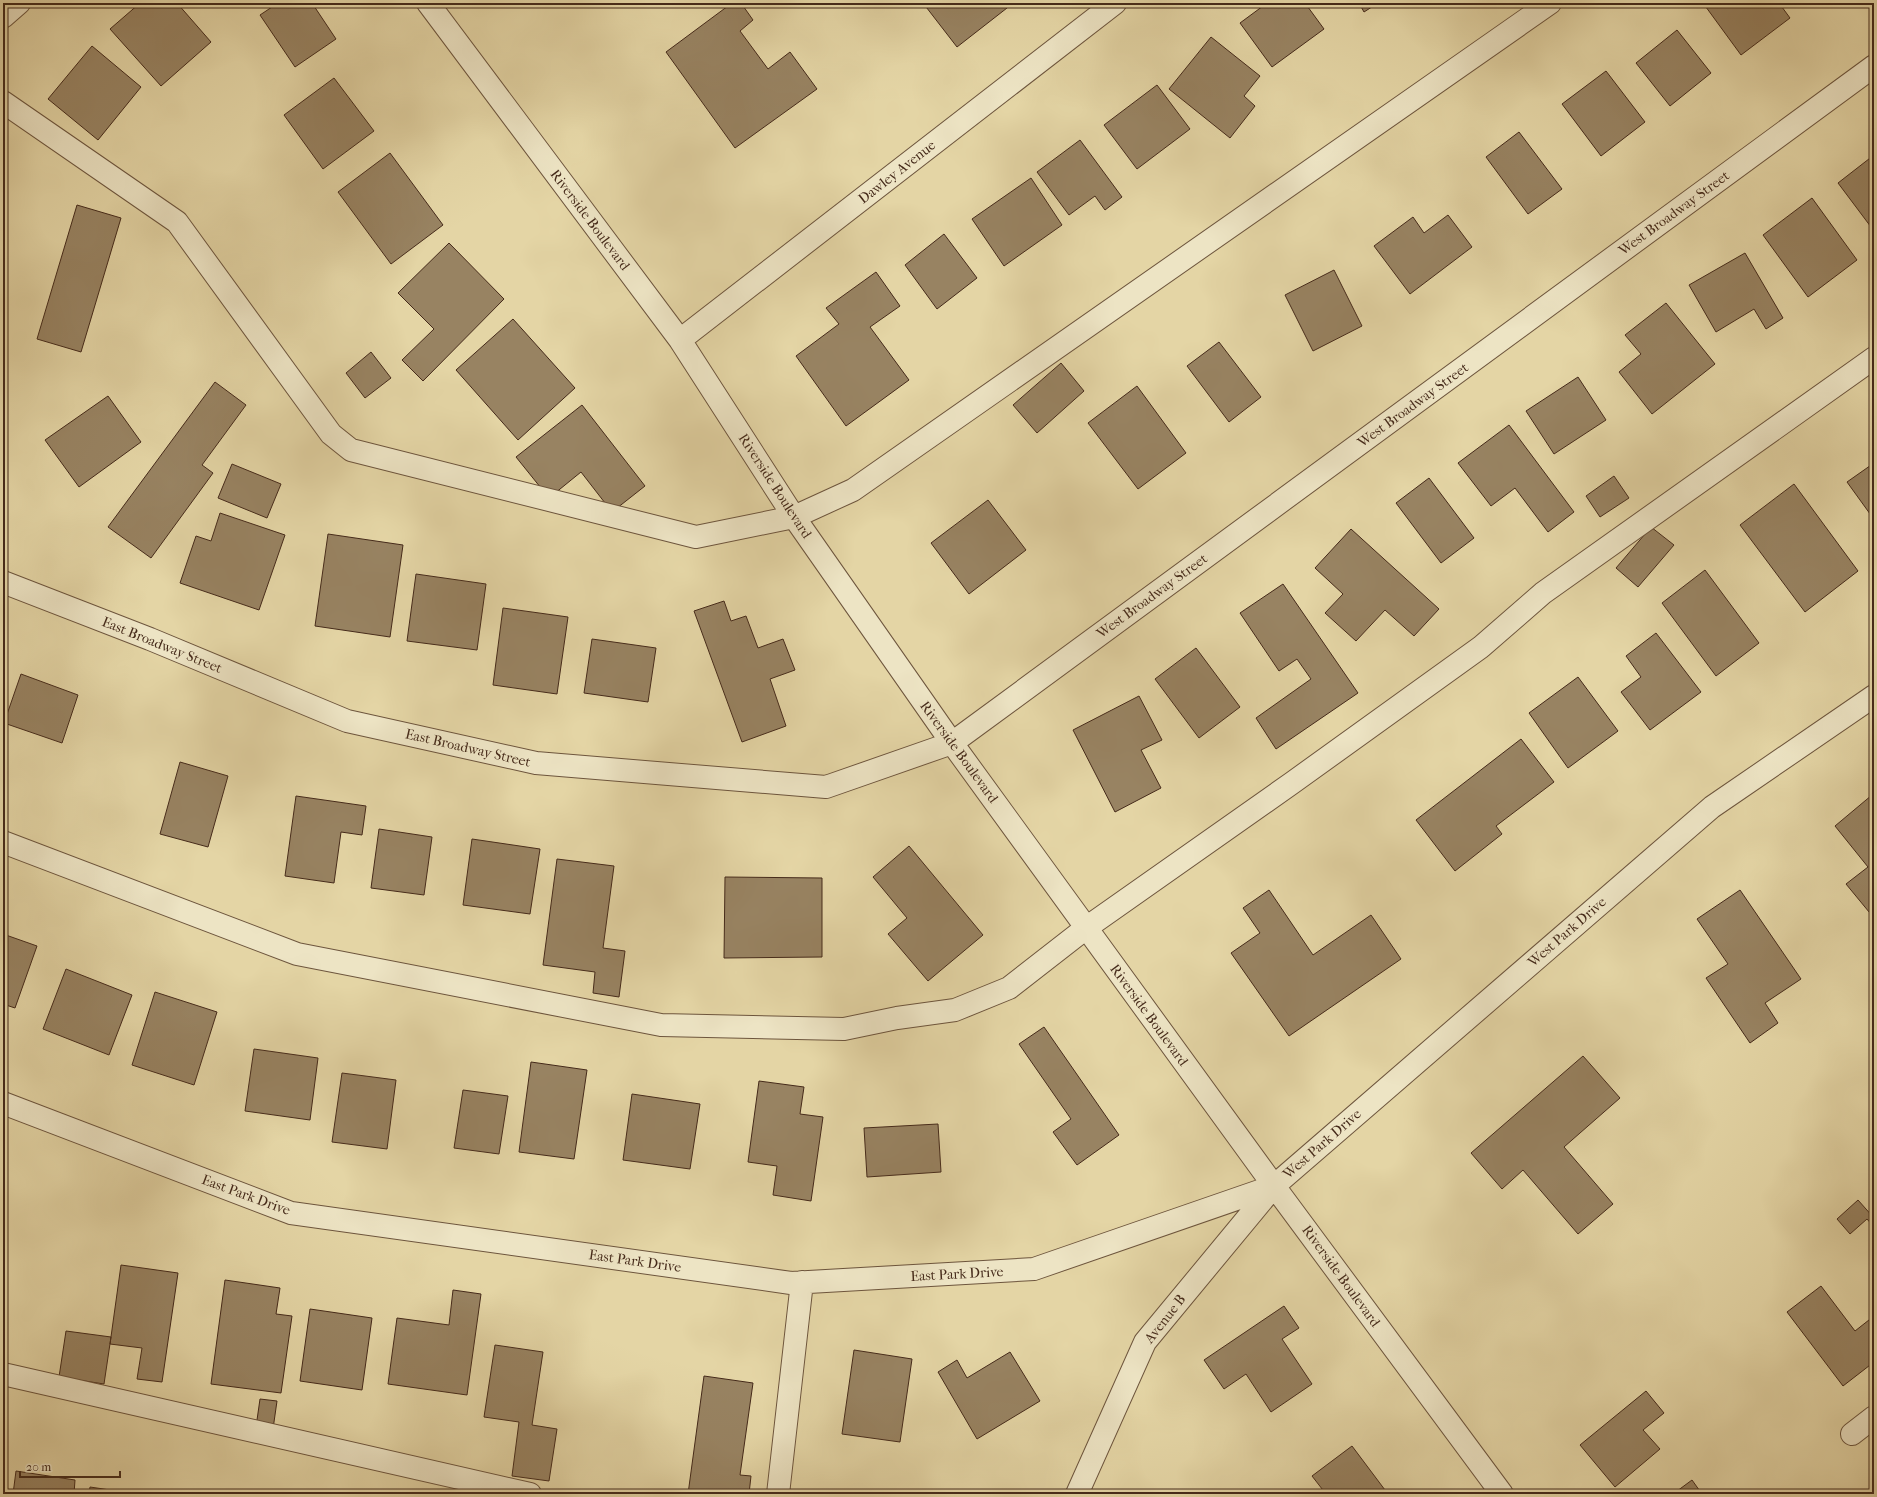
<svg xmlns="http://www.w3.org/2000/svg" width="1877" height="1497" viewBox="0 0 1877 1497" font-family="'IM FELL French Canon',serif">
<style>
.building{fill:#988362;stroke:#452a1a}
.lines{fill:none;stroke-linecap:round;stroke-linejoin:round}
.minor-casing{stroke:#6d553d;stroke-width:24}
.minor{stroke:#ede4c4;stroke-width:22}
.labels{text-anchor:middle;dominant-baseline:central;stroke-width:4;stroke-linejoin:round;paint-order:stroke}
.street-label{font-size:14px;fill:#452a1a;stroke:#ede4c4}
</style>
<rect width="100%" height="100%" fill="#e4d5a5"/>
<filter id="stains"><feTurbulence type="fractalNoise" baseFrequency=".005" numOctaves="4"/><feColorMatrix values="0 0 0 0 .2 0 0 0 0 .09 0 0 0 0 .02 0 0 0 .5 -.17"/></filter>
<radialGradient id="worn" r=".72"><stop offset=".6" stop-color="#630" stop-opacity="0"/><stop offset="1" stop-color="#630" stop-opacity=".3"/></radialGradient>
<!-- building -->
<path class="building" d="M140 3H177L211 42 161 86 110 29Z
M278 3H312L336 39 295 67 260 15Z
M732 3H741L753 20 740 31 768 69 790 52 817 89 735 148 666 52Z
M923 3H1002L1007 8 957 47Z
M1262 3H1305L1324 29 1272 67 1240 23 1263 6Z
M1359 3H1378L1364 12Z
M1703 3H1779L1790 18 1741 55Z
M1677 30 1711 73 1670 106 1636 63Z
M1211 37 1260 76 1244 96 1255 106 1230 138 1169 89Z
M92 46 141 87 98 140 48 99Z
M1606 71 1645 122 1601 156 1562 104Z
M334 78 374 131 323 169 284 115Z
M1157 85 1190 129 1137 169 1104 125Z
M1519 132 1562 189 1528 214 1486 157Z
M1080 140 1122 197 1105 210 1095 196 1069 215 1037 172Z
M390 153 443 225 391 264 338 192Z
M1874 155V231L1838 183Z
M1031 178 1062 225 1004 266 972 219Z
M1812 198 1857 260 1808 297 1763 235Z
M77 205 121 218 81 352 37 339Z
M1448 215 1472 247 1410 294 1374 246 1413 217 1424 233Z
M944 234 977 278 937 309 905 265Z
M449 243 504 299 423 381 402 360 434 329 398 293Z
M1745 253 1783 318 1766 329 1754 309 1716 332 1689 285Z
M1334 270 1362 326 1313 351 1285 295Z
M876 272 900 306 870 327 909 380 846 426 796 356 839 324 826 308Z
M1666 303 1715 364 1652 414 1619 372 1641 354 1625 335Z
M513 319 575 388 518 440 456 370Z
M1219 342 1261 397 1229 422 1187 366Z
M371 352 391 378 365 398 346 373Z
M1061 363 1084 391 1037 433 1013 405Z
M1578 377 1606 420 1554 454 1526 411Z
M215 382 246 405 202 465 213 473 151 558 108 527Z
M1137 386 1186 453 1138 489 1088 423Z
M108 396 141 442 79 487 45 440Z
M582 405 645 486 612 512 581 472 549 498 516 457Z
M1509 425 1574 512 1548 532 1515 488 1491 506 1458 463Z
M1874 463V518H1873L1847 482Z
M232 464 281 484 267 518 218 498Z
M1614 476 1629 498 1600 517 1586 496Z
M1429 478 1474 538 1441 563 1396 503Z
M1794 484 1858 571 1805 612 1740 525Z
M988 500 1026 550 969 594 931 543Z
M220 513 285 535 259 610 180 583 196 536 211 541Z
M1651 527 1674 545 1638 587 1616 568Z
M1351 529 1439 609 1414 636 1385 610 1356 641 1325 613 1343 594 1315 568Z
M328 534 403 545 390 637 315 626Z
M1705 570 1759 643 1716 676 1662 603Z
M416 574 486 584 477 650 407 641Z
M1283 584 1358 693 1276 749 1256 718 1311 679 1297 659 1279 671 1240 613Z
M724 601 731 621 746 616 758 648 783 639 795 670 770 679 786 726 742 742 694 611Z
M503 608 568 617 557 694 493 685Z
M1656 633 1701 692 1650 730 1621 692 1641 677 1626 656Z
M592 639 656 648 648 702 584 693Z
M1196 648 1240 707 1199 738 1155 679Z
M21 674 78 695 62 743 4 723Z
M1578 677 1618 731 1568 768 1529 713Z
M1139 696 1162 740 1141 750 1161 788 1115 812 1073 730Z
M1521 739 1554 782 1496 826 1502 834 1455 871 1416 820Z
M180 762 228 776 208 847 160 834Z
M1872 795 1874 797V918L1846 884 1868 867 1835 826Z
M296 796 366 806 362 835 341 832 334 883 285 876Z
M379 829 432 837 424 895 371 888Z
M472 839 540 849 530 914 463 905Z
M909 846 983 935 928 981 888 934 907 918 873 877Z
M557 859 614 866 603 948 625 951 619 997 593 993 595 972 543 965Z
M725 877 822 878V957L724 958Z
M1269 890 1313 955 1371 915 1401 959 1289 1036 1231 953 1260 933 1243 908Z
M1740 890 1801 979 1765 1003 1778 1023 1750 1043 1706 978 1728 964 1697 919Z
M3 934 37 946 15 1008 3 1004Z
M66 969 132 995 109 1055 43 1029Z
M155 992 217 1012 194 1085 132 1065Z
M1044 1027 1119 1135 1077 1165 1053 1132 1071 1119 1019 1044Z
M254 1049 318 1058 310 1120 245 1111Z
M1583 1056 1620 1098 1564 1147 1613 1204 1578 1234 1523 1170 1502 1189 1471 1153Z
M531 1062 587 1070 574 1159 519 1152Z
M342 1073 396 1080 387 1149 332 1142Z
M759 1081 804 1087 800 1114 823 1117 811 1201 773 1195 777 1166 748 1162Z
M463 1090 508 1096 499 1154 454 1148Z
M632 1094 700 1104 690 1169 623 1160Z
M938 1124 941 1172 867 1177 864 1128Z
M1858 1200 1874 1218V1227L1867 1219 1850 1234 1837 1219Z
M121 1265 178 1273 162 1382 137 1379 142 1348 110 1344Z
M225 1280 280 1288 276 1314 292 1316 281 1393 211 1384Z
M1821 1286 1855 1331 1874 1316V1362L1843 1386 1787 1312Z
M453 1290 481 1294 467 1395 388 1384 397 1318 449 1325Z
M1284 1306 1299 1328 1282 1339 1312 1384 1271 1412 1246 1374 1224 1389 1204 1360Z
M310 1309 372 1318 362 1390 300 1381Z
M66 1331 111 1337 104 1384 59 1377Z
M495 1345 543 1352 532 1425 557 1429 549 1481 512 1476 519 1422 484 1417Z
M854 1350 912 1359 900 1442 842 1434Z
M1010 1352 1040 1401 977 1439 938 1372 957 1360 967 1378Z
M704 1376 753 1383 740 1475 751 1476 749 1494H688Z
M1646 1391 1664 1413 1643 1430 1660 1449 1615 1487 1580 1445Z
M260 1399 277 1401 273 1429 256 1427Z
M1352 1446 1388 1494H1326L1312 1476Z
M16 1471 75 1480 74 1494H13Z
M1692 1480 1702 1494H1673Z
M90 1487 137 1494H89Z"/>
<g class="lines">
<defs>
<path id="minor" d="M428 3 680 340 794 517 952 743 1274 1186 1502 1494
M3 17 19 3
M3 102 177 222 331 434 351 450 696 537 794 517 853 490 1550 3
M680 340 1115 3
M3 582 150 639 347 721 536 763 826 787 952 743 1874 66
M3 842 297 954 661 1025 844 1029 897 1018 955 1010 1009 988 1086 928 1292 783 1481 647 1543 593 1874 358
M3 1103 291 1213 791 1283 1034 1269 1274 1186
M3 1374 530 1494
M1852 1434 1874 1417
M778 1494 802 1282
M1077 1494 1145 1342 1274 1186 1712 807 1874 696"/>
</defs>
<!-- minor casing -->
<use href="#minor" class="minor-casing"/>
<!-- minor -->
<use href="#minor" class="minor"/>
</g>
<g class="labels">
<!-- street labels -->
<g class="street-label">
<text transform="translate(897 172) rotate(-38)">Dawley Avenue</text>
<text transform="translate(1674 213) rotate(-36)">West Broadway Street</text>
<text transform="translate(590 220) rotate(53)">Riverside Boulevard</text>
<text transform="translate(1413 405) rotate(-36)">West Broadway Street</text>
<text transform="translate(775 486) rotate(57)">Riverside Boulevard</text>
<text transform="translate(1152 596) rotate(-36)">West Broadway Street</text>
<text transform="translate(162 645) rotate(22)">East Broadway Street</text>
<text transform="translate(468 748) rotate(13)">East Broadway Street</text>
<text transform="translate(959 752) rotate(54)">Riverside Boulevard</text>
<text transform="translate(1567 932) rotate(-41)">West Park Drive</text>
<text transform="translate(1149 1015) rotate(54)">Riverside Boulevard</text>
<text transform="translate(1322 1144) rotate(-41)">West Park Drive</text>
<text transform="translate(246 1195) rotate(20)">East Park Drive</text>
<text transform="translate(635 1261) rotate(8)">East Park Drive</text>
<text transform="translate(957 1274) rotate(-3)">East Park Drive</text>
<text transform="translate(1341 1276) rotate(54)">Riverside Boulevard</text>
<text transform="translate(1165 1319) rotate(-52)">Avenue B</text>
</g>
</g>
<!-- margin -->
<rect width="1877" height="1497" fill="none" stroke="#e4d5a5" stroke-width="16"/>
<rect x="4" y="4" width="1869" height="1489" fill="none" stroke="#452a1a" stroke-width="2"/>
<rect x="8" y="8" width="1861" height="1481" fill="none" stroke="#452a1a"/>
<!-- scale -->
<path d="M20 1471v6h100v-6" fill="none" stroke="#452a1a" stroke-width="2"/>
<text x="26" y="1471" font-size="12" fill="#452a1a" stroke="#ede4c4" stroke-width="3" paint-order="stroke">20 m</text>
<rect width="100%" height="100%" filter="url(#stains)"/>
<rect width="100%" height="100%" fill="url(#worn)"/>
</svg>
